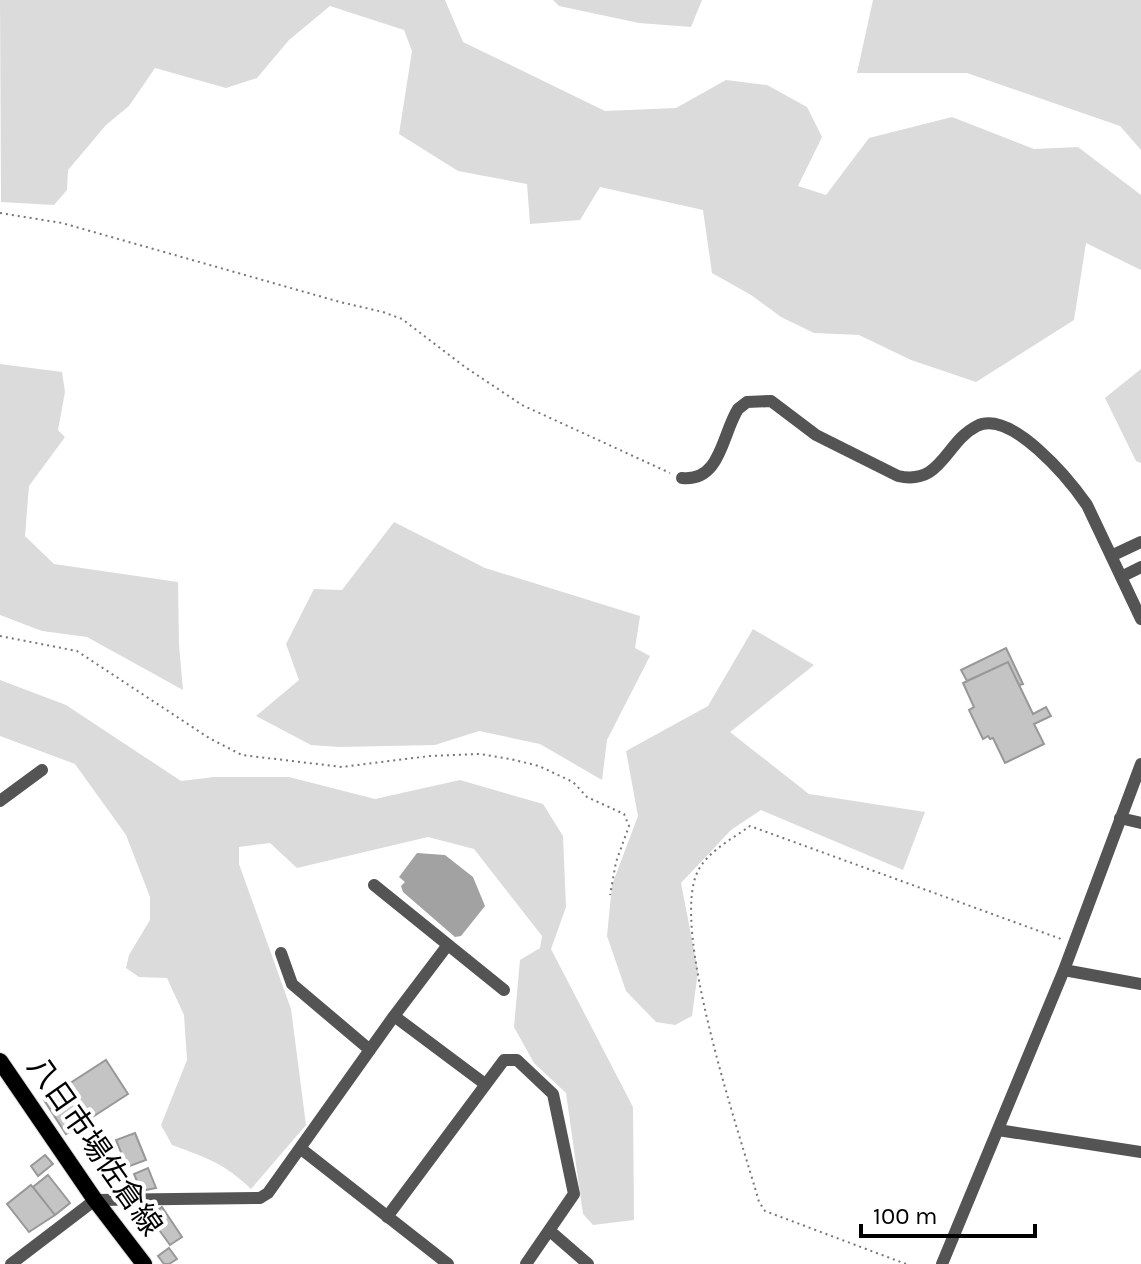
<svg xmlns="http://www.w3.org/2000/svg" width="1141" height="1264" viewBox="0 0 1141 1264" font-family="Karla,'Noto Sans JP',sans-serif">
<style>
.green{fill:#dbdbdb}
.water{fill:#a2a2a2}
.building{fill:#c4c4c4;stroke:#989898;stroke-width:2}
.lines{fill:none;stroke-linecap:round;stroke-linejoin:round}
.major-casing{stroke:#dbdbdb;stroke-width:18}
.path{stroke:#767676;stroke-width:2;stroke-dasharray:2 4;stroke-linecap:butt}
.minor{stroke:#545454;stroke-width:12}
.major{stroke:#000;stroke-width:16}
.labels{text-anchor:middle;dominant-baseline:central;stroke-width:8;stroke-linejoin:round;paint-order:stroke}
.street-label{font-size:30px;fill:#000;stroke:#fff}
</style>
<rect width="100%" height="100%" fill="#fff"/>
<!-- green -->
<path class="green" d="M0 0H445L463 42 605 111 676 108 726 80 767 85 807 107 822 137 798 186 826 195 869 138 952 117 1034 149 1078 147 1141 195V270L1086 243 1074 320 976 382 911 360 859 335 814 333 781 317 751 295 712 273 703 210 600 187 580 220 530 224 527 184 458 171 399 134 412 51 404 30 330 6 289 40 257 78 226 88 155 68 129 106 106 125 68 170 67 190 54 205 1 202Z
M553 0H702L691 27 639 23 559 6Z
M873 0H1141V150L1120 126 967 73H857Z
M0 364 62 372 65 392 58 430 65 437 29 486 25 536 54 564 178 582 179 645 183 690 87 637 42 631 0 615Z
M1141 369V463L1136 461 1105 398Z
M394 522 485 568 640 616 635 648 650 656 607 740 602 780 540 744 479 731 435 745 339 747 311 745 256 716 299 680 286 644 314 589 342 590Z
M753 629 814 665 730 732 809 794 925 812 903 870 761 810 731 830 681 883 698 971 692 1016 675 1025 656 1022 626 991 607 936 612 885 638 816 626 751 708 706Z
M0 680 66 705 181 781 214 777H289L375 799 460 780 543 804 563 836 566 907 551 949 633 1107 634 1220 593 1225 583 1214 566 1093 534 1063 514 1027 520 960 540 948 542 936 474 849 428 837 297 868 270 843 239 847V864L291 1009 306 1125 251 1189C224 1163 207 1158 172 1145L161 1125 187 1060 184 1015 167 978 139 977 126 968 129 955 150 920V897L126 835 75 764 0 736Z"/>
<!-- water -->
<path class="water" d="M417 853 445 855 473 877 485 906 461 936 455 937 403 892 401 886 405 882 399 877Z"/>
<!-- building -->
<path class="building" d="M1006 648 1023 684 1019 685 1008 662 967 681 961 670Z
M1008 662 1033 714 1046 707 1051 716 1034 724 1044 744 1005 763 993 738 990 739 988 736 983 739 969 710 974 707 963 683Z
M106 1060 128 1094 66 1134 44 1100Z
M135 1133 146 1160 127 1167 116 1140Z
M45 1155 53 1164 38 1176 31 1166Z
M148 1168 156 1188 141 1191 134 1174Z
M48 1175 70 1203 55 1215 33 1187Z
M31 1185 55 1215 29 1232 7 1204Z
M162 1207 182 1237 170 1245 149 1216Z
M169 1248 177 1259 169 1264H164L158 1256Z"/>
<g class="lines">
<defs>
<path id="major" d="M0 1061 95 1200 144 1264"/>
</defs>
<!-- major casing -->
<use href="#major" class="major-casing"/>
<!-- path -->
<path class="path" d="M0 213 62 223 340 302 383 312 402 319 465 367 522 405 670 473
M0 636 77 651 209 738 242 755 342 767 430 756 480 754 510 759 539 766 573 782 587 797 624 814 629 826 616 862 610 895
M906 1264 765 1211 759 1202C741 1137 667 924 699 869 710 850 732 839 750 826L1061 939"/>
<!-- minor -->
<path class="minor" d="M682 478C721 482 722 434 738 409L747 402 771 401 816 435 898 476C942 486 945 442 977 426 1011 409 1069 479 1087 505L1141 619
M1111 556 1141 542
M1121 577 1141 567
M0 801 42 770
M1120 818 1141 823
M374 885 504 990
M281 953 292 984 370 1050
M1064 970 1141 984
M394 1016 485 1084
M998 1130 1141 1152
M300 1148 448 1264
M387 1217 504 1060H517L553 1094 574 1194 526 1264
M550 1231 588 1264
M11 1264 95 1200 260 1198 268 1193 394 1016 447 946
M942 1264 1064 970 1141 764"/>
<!-- major -->
<use href="#major" class="major"/>
</g>
<g class="labels">
<!-- street labels -->
<g class="street-label">
<text transform="translate(95 1146) rotate(55)">八日市場佐倉線</text>
</g>
</g>
<!-- scale -->
<path d="M861 1224v12h174v-12" fill="none" stroke="#000000" stroke-width="4"/>
<text x="873" y="1224" font-size="24" fill="#000000" stroke="#ffffff" stroke-width="6" paint-order="stroke">100 m</text>
</svg>
